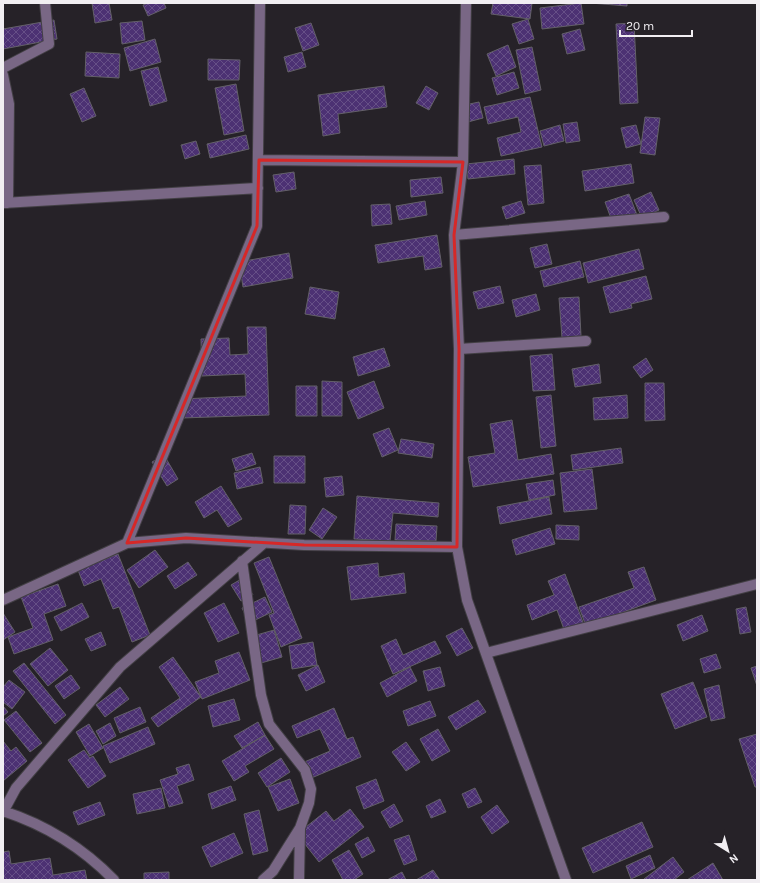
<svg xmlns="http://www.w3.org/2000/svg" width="760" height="883" viewBox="0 0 760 883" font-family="Karla,sans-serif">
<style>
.building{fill:url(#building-cross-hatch);stroke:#636068}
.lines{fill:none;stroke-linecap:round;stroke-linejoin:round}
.minor-casing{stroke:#423f44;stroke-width:12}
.minor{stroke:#796785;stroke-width:10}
.marked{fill:none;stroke:#d62828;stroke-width:3;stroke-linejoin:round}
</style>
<defs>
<pattern id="building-cross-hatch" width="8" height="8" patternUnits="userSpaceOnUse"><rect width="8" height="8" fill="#4c3173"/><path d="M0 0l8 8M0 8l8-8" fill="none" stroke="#664f87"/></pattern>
</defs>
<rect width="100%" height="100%" fill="#262228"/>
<!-- building -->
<path class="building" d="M92 3H109L112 20 95 23Z
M148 3H164L166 8 148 16 143 5Z
M493 3H532L530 19 491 14Z
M581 3 584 24 542 29 540 8Z
M590 3H627V6Z
M528 19 534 39 519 44 512 24Z
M54 20 57 39 3 49V29Z
M142 21 145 40 122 44 120 23Z
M311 23 319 45 303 51 295 28Z
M634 23 638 103 620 104 616 24Z
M580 29 585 50 567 54 562 34Z
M155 39 161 62 130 71 124 48Z
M508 45 516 67 496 76 487 54Z
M532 47 541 90 525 94 516 50Z
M86 52 120 54 119 78 85 76Z
M302 52 306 67 288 72 284 57Z
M208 59 240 60 239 80H208Z
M158 67 167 101 150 106 141 71Z
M514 72 519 88 497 95 492 78Z
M236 84 244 131 224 135 215 88Z
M384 86 387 107 338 114 340 133 323 136 318 95Z
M426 86 438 93 429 110 416 103Z
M84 88 96 116 82 122 70 94Z
M530 97 542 147 501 156 497 138 521 132 518 117 488 124 484 107Z
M479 102 483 118 464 123 460 106Z
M645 117 660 118 655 155 640 153Z
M577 122 580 141 566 143 563 124Z
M560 125 564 141 544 146 540 131Z
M636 125 641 144 626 148 621 128Z
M246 135 249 149 210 158 207 144Z
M196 141 200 154 185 159 181 145Z
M514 159 515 174 468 179 466 164Z
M631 164 634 183 585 191 582 171Z
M541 165 544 203 528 205 524 166Z
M294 172 296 189 276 192 273 175Z
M441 177 443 193 411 197 410 180Z
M651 192 659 210 642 218 634 200Z
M629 194 637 215 613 224 605 202Z
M425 201 427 215 399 220 396 206Z
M521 201 525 213 506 219 502 207Z
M390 204 392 224 372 226 371 205Z
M437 235 442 267 425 270 423 256 378 263 375 245Z
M547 244 552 264 535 268 530 248Z
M639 249 644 269 588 283 583 263Z
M289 253 293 278 243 287 239 262Z
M580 261 584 277 544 287 540 271Z
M646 276 652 299 631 304 632 308 610 313 603 287Z
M500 286 504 303 478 309 473 292Z
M310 287 339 292 335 319 305 314Z
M536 294 540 310 516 317 512 300Z
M579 297 581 336 562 338 559 298Z
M247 327H266L269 415 182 418 181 399 246 396 245 374 202 376 201 339 229 338 230 355 248 354Z
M384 348 390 366 358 376 353 357Z
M552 354 555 390 533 391 530 356Z
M646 358 653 370 641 378 633 367Z
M599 364 601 383 575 387 572 369Z
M322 381 342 382V416H322Z
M374 381 384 408 358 419 347 392Z
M645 383H664L665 420 645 421Z
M296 386H317V416H296Z
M551 395 556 446 541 448 536 397Z
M627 395 628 418 594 420 593 398Z
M512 420 518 460 551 454 554 474 473 487 468 457 495 453 490 424Z
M389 428 398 450 382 457 373 434Z
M401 439 434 444 432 458 398 453Z
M621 448 623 463 573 470 571 455Z
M252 453 256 464 236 471 232 459Z
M164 455 178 479 167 486 152 462Z
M274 456H305V483H274Z
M260 467 263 483 237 489 234 473Z
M592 469 597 509 564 512 560 473Z
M342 476 344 495 326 497 324 478Z
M553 480 555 495 529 500 526 484Z
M221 486 242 519 228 527 217 510 204 518 195 502Z
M357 496 439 503 438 517 393 513 390 541 354 539Z
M549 497 552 514 500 524 497 507Z
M290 505 306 506 305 534H288Z
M323 508 337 517 322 539 309 530Z
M396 524 437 526 436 541 395 540Z
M556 525 579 526V540L556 539Z
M550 528 555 544 516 555 512 540Z
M155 550 168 567 139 588 127 570Z
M118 554 150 635 132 642 119 607 113 609 101 579 84 586 78 570Z
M269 557 302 638 281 647 269 615 274 613 254 563Z
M188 562 197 575 175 589 167 576Z
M378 563 379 577 404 573 406 593 351 600 347 567Z
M644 567 656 600 586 626 579 607 634 588 628 572Z
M565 574 584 625 565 632 557 610 532 620 527 605 554 595 548 581Z
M243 578 253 595 241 601 231 585Z
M58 584 66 606 44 614 53 640 14 654 8 637 33 628 21 597Z
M265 597 272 612 249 623 242 608Z
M82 603 89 617 61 631 54 617Z
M224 603 239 633 218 642 204 613Z
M746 607 751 632 740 634 736 609Z
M3 613 15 632 3 640Z
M702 615 708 631 683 641 677 625Z
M462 628 473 648 457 656 446 636Z
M274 630 282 657 261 663 253 636Z
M101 632 106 645 91 651 85 639Z
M396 639 403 655 435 641 441 653 393 674 381 646Z
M313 642 317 665 292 669 289 646Z
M50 648 68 670 48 686 30 664Z
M239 652 250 680 202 699 195 682 219 673 215 661Z
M716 654 721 668 704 673 700 659Z
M173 657 201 697 158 727 151 718 180 698 159 667Z
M24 663 66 715 55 724 13 671Z
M318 665 325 682 306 691 298 675Z
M757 666V686L751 668Z
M410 667 417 681 387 697 380 683Z
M440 667 445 686 428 691 423 671Z
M71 675 80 688 64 699 55 686Z
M9 680 25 692 12 709 3 702V687Z
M693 682 707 717 675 729 661 694Z
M719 685 725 718 711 721 704 689Z
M120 687 129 699 105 717 96 705Z
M234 699 240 720 213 727 208 706Z
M478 700 486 712 456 730 448 717Z
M430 701 436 716 408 726 403 711Z
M3 706 8 712 3 716Z
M140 707 146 722 120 733 114 718Z
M334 708 347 739 353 737 361 757 309 779 302 763 330 751 320 729 297 738 292 726Z
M16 711 42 743 30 752 4 720Z
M258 722 265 735 242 748 234 736Z
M110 723 116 736 103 744 96 731Z
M89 724 103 748 90 756 76 732Z
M148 727 155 744 110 763 103 746Z
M438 729 450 751 432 761 420 739Z
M757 734V787H755L739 739Z
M265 735 274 749 245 766 249 772 234 781 222 761Z
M3 741 11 751 16 747 27 761 3 781Z
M406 742 420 762 406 771 392 752Z
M84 750 90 758 93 756 106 776 88 788 68 760Z
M281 758 290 772 267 787 258 773Z
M189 764 194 780 177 786 183 803 169 807 160 780 178 774 176 768Z
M290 779 299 803 278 811 268 787Z
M376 779 384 801 364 809 356 787Z
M231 786 236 800 212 809 208 794Z
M161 788 165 808 137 814 133 794Z
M475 788 482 802 468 808 462 794Z
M440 799 446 812 431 818 426 806Z
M100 802 105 815 78 825 73 812Z
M394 804 403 821 390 828 381 812Z
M497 805 509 822 492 834 481 817Z
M350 809 364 827 319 862 297 834 326 811 334 821Z
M259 810 268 851 253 855 244 814Z
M642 822 653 847 593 873 582 848Z
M234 833 243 853 211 867 202 847Z
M409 835 417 860 404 865 394 840Z
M368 837 375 851 362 858 355 844Z
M349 850 363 874 354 880H343L332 860Z
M9 851 11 864 50 858 53 875 85 870 87 880H3V852Z
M650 855 655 868 631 879 626 866Z
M673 857 684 872 674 880H645L644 879Z
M713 863 723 880H687Z
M433 870 440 880H416Z
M169 872V880H144V873Z
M402 872 406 880H387Z"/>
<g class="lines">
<defs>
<path id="minor" d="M466 3 463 162 454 235 459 349 457 547 467 600 566 880
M3 68 49 44 45 3
M3 75 9 104 8 203
M259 160 463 162
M3 203 258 188
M454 235 664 217
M459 349 586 341
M127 543 257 226 260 3
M242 561 261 695 269 724 305 770 311 789 309 803 300 828 299 880
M3 600 127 543 186 538 304 545 457 547
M486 653 757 584
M3 811C46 825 82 847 114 880
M3 812 16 788 120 667 264 543
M263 880 273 871 300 828"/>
</defs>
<!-- minor casing -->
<use href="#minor" class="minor-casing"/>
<!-- minor -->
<use href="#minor" class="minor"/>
</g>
<!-- marked area -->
<path class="marked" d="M259 160 463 162 454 235 459 349 457 547 304 545 186 538 127 543 257 226Z"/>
<!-- border -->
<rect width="760" height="883" fill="none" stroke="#f1eef2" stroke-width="8"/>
<!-- north arrow -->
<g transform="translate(728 851) rotate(143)" stroke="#262228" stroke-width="3" paint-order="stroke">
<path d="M0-3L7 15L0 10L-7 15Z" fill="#f1eef2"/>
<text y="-6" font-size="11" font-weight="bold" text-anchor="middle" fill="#f1eef2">N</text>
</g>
<!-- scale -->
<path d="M620 30v6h72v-6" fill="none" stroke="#f1eef2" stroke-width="2"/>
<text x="626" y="30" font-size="12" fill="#f1eef2" stroke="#262228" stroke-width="3" paint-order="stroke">20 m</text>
</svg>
